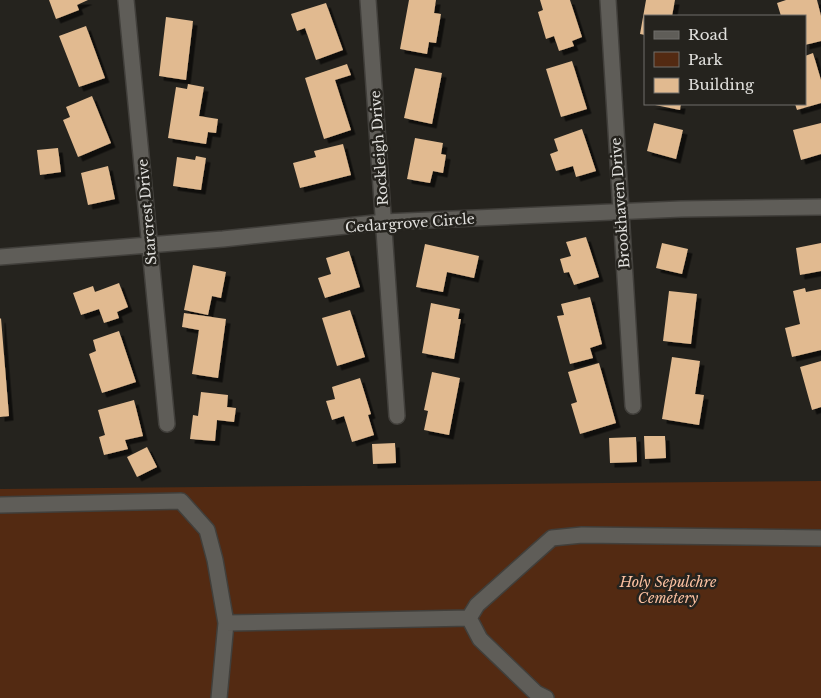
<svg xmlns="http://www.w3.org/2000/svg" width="821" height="698" viewBox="0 0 821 698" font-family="'Libre Baskerville',serif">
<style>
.green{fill:#532a12}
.building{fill:#e1ba90;filter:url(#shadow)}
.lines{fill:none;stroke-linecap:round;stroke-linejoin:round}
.minor-casing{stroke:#413f3b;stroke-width:18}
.minor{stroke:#5f5d58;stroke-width:15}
.labels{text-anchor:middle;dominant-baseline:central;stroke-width:5;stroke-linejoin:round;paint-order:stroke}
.street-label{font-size:14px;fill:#e1e0dd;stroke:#25231e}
.park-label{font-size:14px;font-style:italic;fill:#fbc0a0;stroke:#25231e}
</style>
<defs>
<filter id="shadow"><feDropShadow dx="4.5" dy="4.5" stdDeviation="0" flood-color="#0009"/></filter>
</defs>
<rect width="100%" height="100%" fill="#25231e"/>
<!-- green -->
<path class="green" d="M821 481V698H0V489Z"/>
<!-- building -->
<path class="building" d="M49 0H88L77 5 79 10 56 19Z
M409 0H436L434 13 441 14 436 43 429 42 427 54 400 49Z
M540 0H570L582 37 572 41 574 46 559 51 554 36 546 39 538 12 543 10Z
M646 0H675L672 16H645V35L640 34Z
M786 0H817L821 16V41L805 45V16H781L777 3Z
M326 3 343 50 316 60 305 28 297 31 291 14Z
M166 17 193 21 186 80 159 76Z
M86 26 105 78 79 87 59 36Z
M813 53 821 80V103L797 110 795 104H805V56Z
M572 61 587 109 561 117 546 69Z
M347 64 351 75 335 80 351 130 324 139 305 78Z
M415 68 442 73 432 124 404 118Z
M188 84 204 87 199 116 218 119 216 133 208 132 206 144 168 138 176 87 187 89Z
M92 96 111 143 78 157 63 120 70 117 66 107Z
M650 104H681L680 110Z
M654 123 683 130 676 159 647 151Z
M821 123V154L801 160 793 130Z
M582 129 596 171 576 177 573 166 556 171 550 154 558 151 554 139Z
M415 138 443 143 441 154 446 155 443 173 433 171 430 183 407 179Z
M343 144 351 175 300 188 293 163 316 157 314 151Z
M58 148 61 172 40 175 37 150Z
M196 156 206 158 201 190 173 186 177 157 195 160Z
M108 166 115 199 88 205 81 173Z
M586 237 599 277 574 285 569 272 564 273 560 259 571 256 566 242Z
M662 243 688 249 682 274 656 268Z
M821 243V271L800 275 796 248Z
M425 244 479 256 474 278 447 272 443 292 416 287Z
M349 251 360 287 325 298 318 278 331 274 326 258Z
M193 265 226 272 221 298 212 296 208 315 184 310Z
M119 283 128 307 117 312 119 318 104 323 99 309 81 315 73 293 93 286 95 292Z
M805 288 806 292 821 289V350L792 357 785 328 800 324 793 291Z
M669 291 697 294 691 344 663 341Z
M590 297 602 344 590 348 593 358 570 364 557 316 564 315 561 304Z
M431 303 460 309 458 319H461L454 359 422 353Z
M350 310 365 357 337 366 322 318Z
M184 313 226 319 218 378 192 374 199 330 182 327Z
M1 318 9 416 0 417V319Z
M119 331 136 382 102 393 89 354 96 351 93 340Z
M672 357 700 361 695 394 704 395 699 425 662 419Z
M821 361V407L812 410 800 367Z
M599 363 616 423 580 434 571 404 577 402 568 372Z
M432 372 460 378 449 435 424 430 428 411 424 410Z
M360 378 371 414 368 415 374 435 352 442 344 416 332 420 326 401 335 399 332 387Z
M201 392 228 395 227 407 236 408 234 422 217 420 215 441 190 439 193 415 198 416Z
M134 400 143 436 125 440 128 449 104 455 99 437 105 435 98 410Z
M644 436H665L666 458 645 459Z
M636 437 637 462 610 463 609 438Z
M395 443 396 463 373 464 372 444Z
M147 447 157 467 137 477 127 457Z"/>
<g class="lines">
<defs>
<path id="minor" d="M126 0 167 424
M368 0 397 416
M608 0 633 406
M0 257 223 239 384 222 681 209 821 207
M0 505 181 501 207 530 215 560 226 623 219 698
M469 618 477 605 552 538 582 535 821 538
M469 618 480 639 536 693 546 698
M226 623 469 618"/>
</defs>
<!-- minor casing -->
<use href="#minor" class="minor-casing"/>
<!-- minor -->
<use href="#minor" class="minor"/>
</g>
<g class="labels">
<!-- street labels -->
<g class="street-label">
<text transform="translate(379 148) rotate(-94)">Rockleigh Drive</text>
<text transform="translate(620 203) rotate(-94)">Brookhaven Drive</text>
<text transform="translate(147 212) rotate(-95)">Starcrest Drive</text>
<text transform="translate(410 223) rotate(-4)">Cedargrove Circle</text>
</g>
<!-- park labels -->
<g class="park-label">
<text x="668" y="582">Holy Sepulchre<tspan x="668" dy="16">Cemetery</tspan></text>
</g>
</g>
<!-- legend -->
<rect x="644" y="15" width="162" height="90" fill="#25231e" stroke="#706f6a"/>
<rect x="654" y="31" width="25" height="8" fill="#5f5d58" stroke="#706f6a"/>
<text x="688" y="40" font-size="15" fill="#e1e0dd">Road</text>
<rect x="654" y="52" width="25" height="15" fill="#532a12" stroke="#706f6a"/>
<text x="688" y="65" font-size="15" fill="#e1e0dd">Park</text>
<rect x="654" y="78" width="25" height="15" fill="#e1ba90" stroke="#706f6a"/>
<text x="688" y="90" font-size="15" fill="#e1e0dd">Building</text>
</svg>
